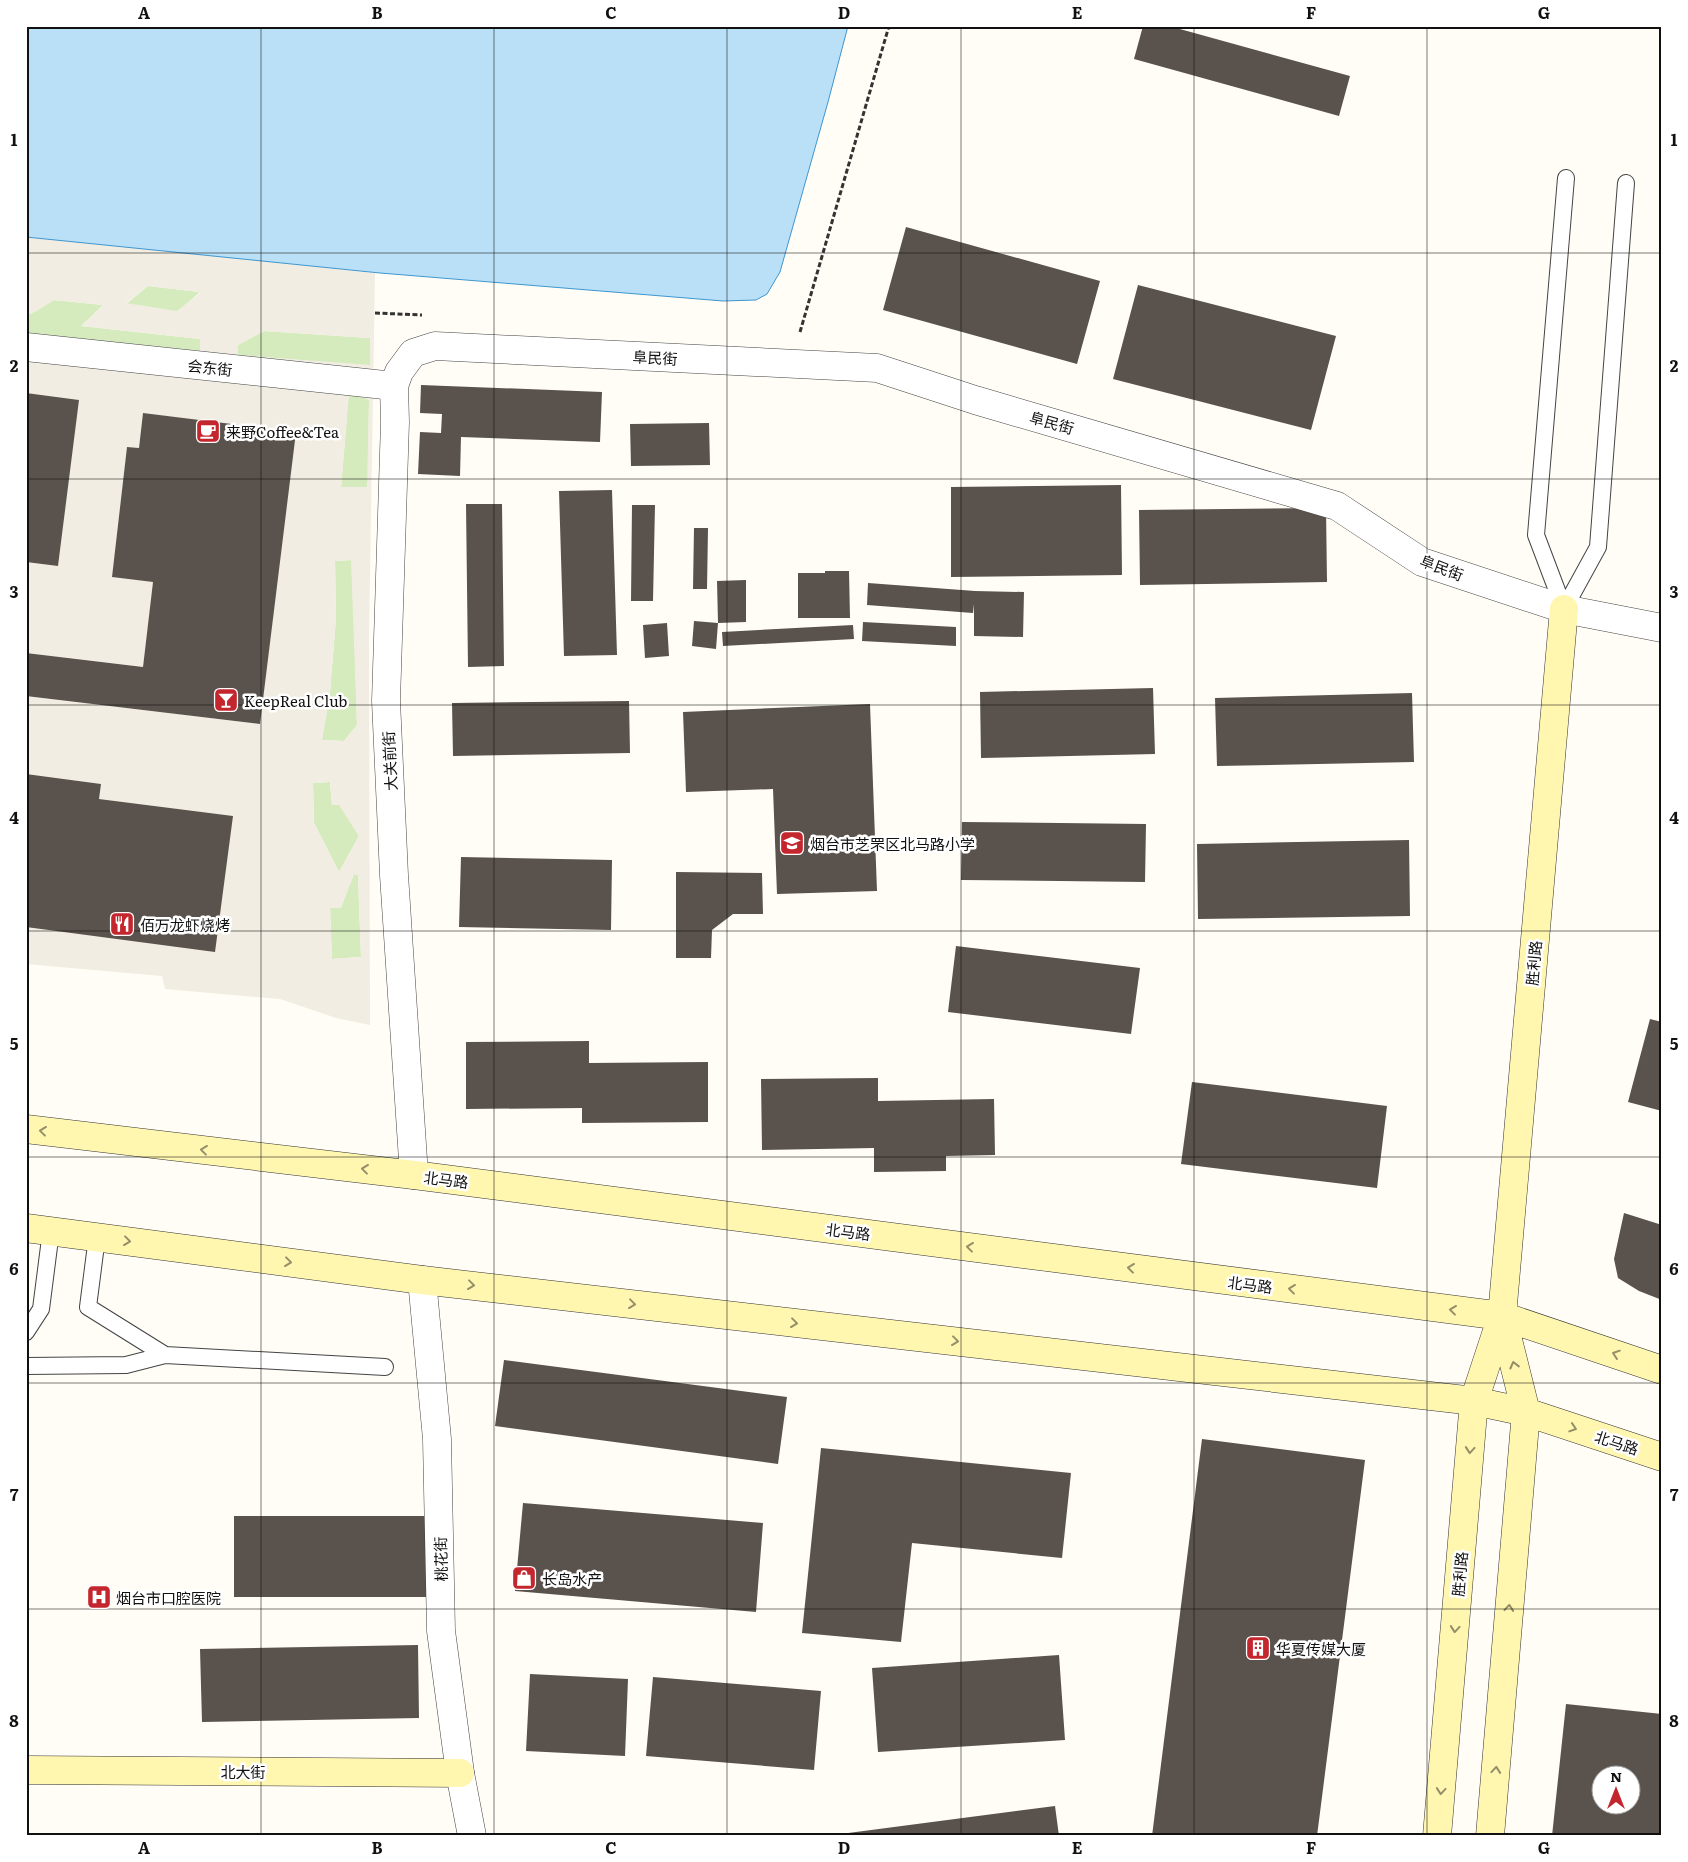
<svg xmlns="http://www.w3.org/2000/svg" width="1688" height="1862" viewBox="0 0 1688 1862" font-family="Literata,'Noto Sans SC',serif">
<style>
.green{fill:#d5ebbd}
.plaza{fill:#f1ede2;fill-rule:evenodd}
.water{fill:#b9e0f7;stroke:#3f96cf}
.building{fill:#5a524d;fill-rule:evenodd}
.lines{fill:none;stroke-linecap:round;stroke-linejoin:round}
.lane-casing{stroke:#444;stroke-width:18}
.street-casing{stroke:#444;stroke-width:29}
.secondary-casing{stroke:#333;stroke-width:29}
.path{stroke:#333;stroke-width:3;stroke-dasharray:5 2.5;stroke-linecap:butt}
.lane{stroke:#fff;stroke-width:16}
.street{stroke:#fff;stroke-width:28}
.secondary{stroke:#fff6b0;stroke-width:28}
.oneway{stroke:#948f68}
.grid{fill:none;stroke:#111;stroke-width:1;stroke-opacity:0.55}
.labels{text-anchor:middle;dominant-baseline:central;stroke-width:5;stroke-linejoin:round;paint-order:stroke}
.street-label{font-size:15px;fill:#111;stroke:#fff}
.poi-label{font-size:15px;fill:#111;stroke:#fff;text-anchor:start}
.neatline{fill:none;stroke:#111;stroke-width:2}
.grid-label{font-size:16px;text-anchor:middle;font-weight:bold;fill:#111}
</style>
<rect width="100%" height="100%" fill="#fffdf5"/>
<!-- green -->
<path class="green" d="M148 286 200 292 177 312 126 304Z
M54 300 103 305 81 326 200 339V351L26 333V314H31Z
M264 331 370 338V366L238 355V345Z
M349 392 369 400 368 487H341Z
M352 560 357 725 344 741 322 740 330 692 336 618 335 561Z
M330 782 332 805 339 804 359 836 339 872 314 823 313 783Z
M354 874 358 875 361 957 332 959 330 908 341 907Z"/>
<!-- plaza -->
<path class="plaza" d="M26 236 375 273 369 635 370 1025 336 1018 280 999 165 989 162 976 26 964V927L233 816 99 799 101 784 26 774V696L260 724 295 432 143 413 139 448 127 447 112 577 153 582 143 667 26 653V562L58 566 79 400 26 393V333L200 351V339L81 326 103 305 54 300 31 314H26ZM148 286 199 292 200 293 177 311 126 303ZM264 331 370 338V365L238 355V345ZM349 392 369 400 367 487H341ZM351 560 357 725 344 741 322 740 330 692 336 618 335 561ZM330 782 332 805H339L359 836 339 872 314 823 313 783ZM354 874 358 875 361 957 332 959 330 908H341Z"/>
<!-- water -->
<path class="water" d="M26 26H848L828 102 780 272 767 294 756 300 723 301 380 273 26 237Z"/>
<!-- building -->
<path class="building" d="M1143 26H1169L1350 76 1339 116 1134 59Z
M906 227 1100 281 1077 364 883 310Z
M1138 285 1336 336 1311 430 1113 379Z
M421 385 602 392 600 442 461 437 460 476 418 474 420 432 441 433 442 414 420 413Z
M26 393 79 400 58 566 26 562Z
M143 413 296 432 260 724 26 696V653L143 667 153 582 112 577 127 447 139 448Z
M709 423 710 465 631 466 630 424Z
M1121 485 1122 575 951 577V487Z
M612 490 617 655 564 656 559 491Z
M466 504H502L504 666 468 667Z
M632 505H655L653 601H631Z
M1326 508 1327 582 1140 585 1139 510Z
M694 528H708L707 589H693Z
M825 571H849L850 618H798V573H825Z
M746 580V622L718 623 717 581Z
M868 583 975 591 1024 592 1023 637 974 636V604L973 613 867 605Z
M694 621 718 623 716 649 692 646Z
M863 622 956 627V646L862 641Z
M667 623 669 656 645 658 643 625Z
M853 625 854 639 723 646 722 632Z
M1153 688 1155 754 981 758 980 692Z
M1412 693 1414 762 1217 766 1215 698Z
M629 701 630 753 453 756 452 703Z
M870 704 877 891 777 894 773 789 686 792 683 712Z
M26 774 101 784 99 799 233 816 215 952 26 927Z
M962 822 1146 824 1145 882 961 880Z
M1409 840 1410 916 1198 919 1197 844Z
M461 857 612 860 611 930 459 927Z
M676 872 762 873 763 914H733L712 930 711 958H676Z
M956 946 1140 968 1131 1034 948 1012Z
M1650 1019 1662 1022V1111L1628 1102Z
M589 1041V1063L708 1062V1122L582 1123V1108L466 1109V1042Z
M878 1078V1101L994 1099 995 1155 946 1156V1171L874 1172V1148L762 1150 761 1079Z
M1192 1082 1387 1106 1377 1188 1181 1164Z
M1624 1213 1662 1225V1300L1639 1291 1618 1278 1614 1259Z
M504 1360 787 1397 778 1464 495 1426Z
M1202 1439 1365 1460 1317 1836H1152Z
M821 1448 1071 1473 1062 1558 912 1543 901 1642 802 1633Z
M523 1503 763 1523 756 1612 515 1591Z
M234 1516H429V1597H234Z
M418 1645 419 1718 202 1722 200 1649Z
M1059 1655 1065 1740 878 1752 872 1668Z
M530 1674 628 1679 625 1756 526 1751Z
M653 1677 821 1691 814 1770 646 1756Z
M1566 1704 1662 1714V1836H1552ZM1600 1774H1630V1804H1600Z
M1055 1806 1059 1836H833V1835Z"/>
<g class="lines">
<defs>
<path id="lane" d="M1564 609 1536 535 1566 178
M1564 609 1598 547 1626 183
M97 1237 88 1307 165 1355
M26 1332 41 1309 51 1231
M26 1366 126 1365 165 1355 385 1367"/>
<path id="street" d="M26 347 394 386
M414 1175 394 875 386 701 395 422 394 386 399 372 413 353 435 346 877 368 975 400 1337 506 1422 562 1564 609 1662 628
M422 1280 437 1439 441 1631 460 1773 472 1836"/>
<path id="secondary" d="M26 1129 414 1175 1502 1316 1662 1370
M26 1228 422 1280 1474 1401 1526 1412 1662 1457
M26 1770 460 1773
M1437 1836 1474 1401 1502 1316 1564 609
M1490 1836 1526 1412 1502 1316"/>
</defs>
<!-- lane casing -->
<use href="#lane" class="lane-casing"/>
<!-- street casing -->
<use href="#street" class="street-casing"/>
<!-- secondary casing -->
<use href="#secondary" class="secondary-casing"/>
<!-- path -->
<path class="path" d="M375 313 422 315
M800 332 889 26"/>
<!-- lane -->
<use href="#lane" class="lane"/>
<!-- street -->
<use href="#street" class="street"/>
<!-- secondary -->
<use href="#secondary" class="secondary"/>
</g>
<!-- one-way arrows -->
<defs><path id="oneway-chevron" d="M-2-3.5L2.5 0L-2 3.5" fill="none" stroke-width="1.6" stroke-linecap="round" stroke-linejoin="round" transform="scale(1.25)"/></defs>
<g class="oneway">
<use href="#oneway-chevron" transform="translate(43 1131) rotate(-173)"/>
<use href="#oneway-chevron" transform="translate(204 1150) rotate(-173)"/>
<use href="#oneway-chevron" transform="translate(365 1169) rotate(-173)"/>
<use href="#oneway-chevron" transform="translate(127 1241) rotate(7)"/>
<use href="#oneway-chevron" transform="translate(970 1247) rotate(-173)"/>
<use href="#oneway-chevron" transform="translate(288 1262) rotate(7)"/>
<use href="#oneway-chevron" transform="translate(1131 1268) rotate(-173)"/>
<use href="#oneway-chevron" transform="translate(471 1285) rotate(7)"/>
<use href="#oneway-chevron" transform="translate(1292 1289) rotate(-173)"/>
<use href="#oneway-chevron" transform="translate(632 1304) rotate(7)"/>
<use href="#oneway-chevron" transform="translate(1453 1310) rotate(-173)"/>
<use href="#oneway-chevron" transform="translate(794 1323) rotate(7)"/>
<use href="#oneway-chevron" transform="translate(955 1341) rotate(7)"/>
<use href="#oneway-chevron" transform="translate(1616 1354) rotate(-161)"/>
<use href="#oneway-chevron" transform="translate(1514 1365) rotate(-104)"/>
<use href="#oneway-chevron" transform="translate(1573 1428) rotate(18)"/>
<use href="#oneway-chevron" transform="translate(1470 1450) rotate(95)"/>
<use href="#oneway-chevron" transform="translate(1509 1608) rotate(-85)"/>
<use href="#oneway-chevron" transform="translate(1455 1629) rotate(95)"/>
<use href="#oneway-chevron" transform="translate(1496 1770) rotate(-85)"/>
<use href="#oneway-chevron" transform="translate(1441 1791) rotate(95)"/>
</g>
<!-- grid -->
<path class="grid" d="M261 26V1836M494 26V1836M727 26V1836M961 26V1836M1194 26V1836M1427 26V1836M26 253H1662M26 479H1662M26 705H1662M26 931H1662M26 1157H1662M26 1383H1662M26 1609H1662"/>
<!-- icons -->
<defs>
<symbol id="cafe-square" viewBox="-11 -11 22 22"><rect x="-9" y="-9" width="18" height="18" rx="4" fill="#c4262e" stroke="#fff"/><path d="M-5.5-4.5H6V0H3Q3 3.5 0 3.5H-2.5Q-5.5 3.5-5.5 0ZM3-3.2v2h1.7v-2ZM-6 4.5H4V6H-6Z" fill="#fff"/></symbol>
<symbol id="bar-square" viewBox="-11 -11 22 22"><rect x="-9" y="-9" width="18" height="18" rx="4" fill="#c4262e" stroke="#fff"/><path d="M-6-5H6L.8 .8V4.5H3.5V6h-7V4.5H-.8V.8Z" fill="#fff"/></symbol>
<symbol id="school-square" viewBox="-11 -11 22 22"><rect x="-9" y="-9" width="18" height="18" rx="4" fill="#c4262e" stroke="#fff"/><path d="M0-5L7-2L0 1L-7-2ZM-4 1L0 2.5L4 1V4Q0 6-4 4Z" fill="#fff"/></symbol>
<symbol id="restaurant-square" viewBox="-11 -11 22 22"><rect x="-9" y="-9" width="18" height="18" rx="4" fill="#c4262e" stroke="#fff"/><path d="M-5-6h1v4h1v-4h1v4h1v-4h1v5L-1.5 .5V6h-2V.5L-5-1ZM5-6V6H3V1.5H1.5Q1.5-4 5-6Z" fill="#fff"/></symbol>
<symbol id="shop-square" viewBox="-11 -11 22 22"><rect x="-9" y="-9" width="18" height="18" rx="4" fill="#c4262e" stroke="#fff"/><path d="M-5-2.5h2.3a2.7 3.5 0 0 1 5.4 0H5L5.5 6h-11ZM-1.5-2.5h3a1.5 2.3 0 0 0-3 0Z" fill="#fff"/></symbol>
<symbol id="hospital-square" viewBox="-11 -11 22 22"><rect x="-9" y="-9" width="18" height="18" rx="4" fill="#c4262e" stroke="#fff"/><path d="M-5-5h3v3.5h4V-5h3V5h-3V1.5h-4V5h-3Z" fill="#fff"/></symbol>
<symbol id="building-square" viewBox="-11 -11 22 22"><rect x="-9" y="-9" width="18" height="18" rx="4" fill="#c4262e" stroke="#fff"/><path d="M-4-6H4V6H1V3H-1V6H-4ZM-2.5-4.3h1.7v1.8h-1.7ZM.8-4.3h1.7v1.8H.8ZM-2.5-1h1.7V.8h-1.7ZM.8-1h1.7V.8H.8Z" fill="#fff"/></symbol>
</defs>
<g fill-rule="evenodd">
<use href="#cafe-square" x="194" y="417" width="28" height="28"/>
<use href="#bar-square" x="212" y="686" width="28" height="28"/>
<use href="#school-square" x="778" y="829" width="28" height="28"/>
<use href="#restaurant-square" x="108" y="910" width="28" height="28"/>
<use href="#shop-square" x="510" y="1564" width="28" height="28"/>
<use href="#hospital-square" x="85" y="1583" width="28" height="28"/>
<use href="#building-square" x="1244" y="1634" width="28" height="28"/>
</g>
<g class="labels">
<!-- street labels -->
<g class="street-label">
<text transform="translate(655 357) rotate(3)">阜民街</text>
<text transform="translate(210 367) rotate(6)">会东街</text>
<text transform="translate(1052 422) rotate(16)">阜民街</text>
<text transform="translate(1442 567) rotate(21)">阜民街</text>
<text transform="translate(389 761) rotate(-93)">大关前街</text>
<text transform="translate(1533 963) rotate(-85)">胜利路</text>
<text transform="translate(446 1179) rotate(7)">北马路</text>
<text transform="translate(848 1231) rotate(7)">北马路</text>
<text transform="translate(1250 1284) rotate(7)">北马路</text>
<text transform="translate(1617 1442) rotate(18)">北马路</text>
<text transform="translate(440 1559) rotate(-91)">桃花街</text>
<text transform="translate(1459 1574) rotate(-85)">胜利路</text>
<text x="243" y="1771">北大街</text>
</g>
<!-- poi labels -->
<g class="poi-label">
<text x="226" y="431">来野Coffee&amp;Tea</text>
<text x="244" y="700">KeepReal Club</text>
<text x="810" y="843">烟台市芝罘区北马路小学</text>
<text x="140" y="924">佰万龙虾烧烤</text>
<text x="542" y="1578">长岛水产</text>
<text x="116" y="1597">烟台市口腔医院</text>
<text x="1276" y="1648">华夏传媒大厦</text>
</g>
</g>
<!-- border -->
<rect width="1688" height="1862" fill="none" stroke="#ffffff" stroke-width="55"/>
<!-- north arrow -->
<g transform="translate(1616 1790)"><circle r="24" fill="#ffffff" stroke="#a0a0a0"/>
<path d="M0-4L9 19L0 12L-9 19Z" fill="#c4262e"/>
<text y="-8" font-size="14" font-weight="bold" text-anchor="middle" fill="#111111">N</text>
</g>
<rect x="28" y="28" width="1632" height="1806" class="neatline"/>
<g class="grid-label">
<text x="144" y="19">A</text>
<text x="377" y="19">B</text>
<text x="611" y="19">C</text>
<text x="844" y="19">D</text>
<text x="1077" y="19">E</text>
<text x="1311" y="19">F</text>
<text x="1544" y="19">G</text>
<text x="14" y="146">1</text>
<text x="1674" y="146">1</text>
<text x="14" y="372">2</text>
<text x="1674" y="372">2</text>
<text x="14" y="598">3</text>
<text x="1674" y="598">3</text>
<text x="14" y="824">4</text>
<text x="1674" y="824">4</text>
<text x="14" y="1050">5</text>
<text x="1674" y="1050">5</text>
<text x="14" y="1275">6</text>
<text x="1674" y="1275">6</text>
<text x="14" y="1501">7</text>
<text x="1674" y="1501">7</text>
<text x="14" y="1727">8</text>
<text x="1674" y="1727">8</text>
<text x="144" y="1854">A</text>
<text x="377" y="1854">B</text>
<text x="611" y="1854">C</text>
<text x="844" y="1854">D</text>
<text x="1077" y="1854">E</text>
<text x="1311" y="1854">F</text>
<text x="1544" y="1854">G</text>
</g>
</svg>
